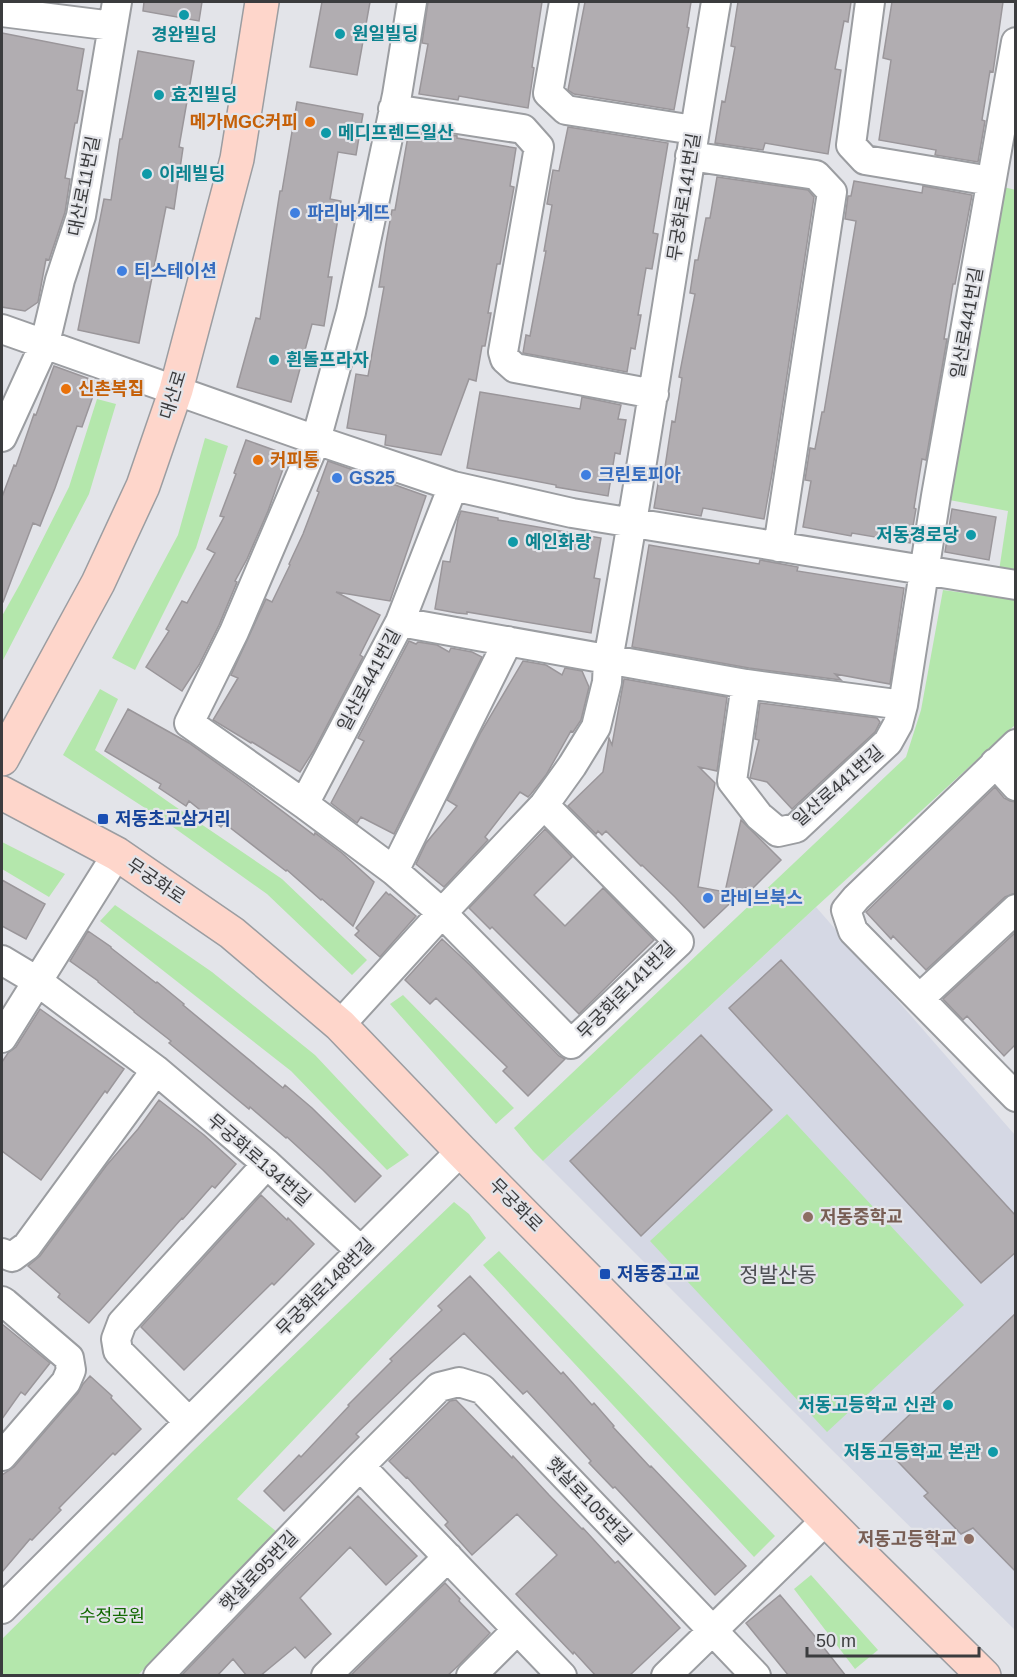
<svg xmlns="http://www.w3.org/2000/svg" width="1017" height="1677" viewBox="0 0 1017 1677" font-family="Arial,'Noto Sans KR',sans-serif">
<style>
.built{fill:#d5d8e4}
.green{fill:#b4e7ac}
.building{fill:#b1adb1;stroke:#9a969a;stroke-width:1.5}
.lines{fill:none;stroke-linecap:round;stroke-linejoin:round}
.minor-casing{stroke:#9b9da1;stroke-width:32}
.secondary-casing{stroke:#9b9da1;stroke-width:36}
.minor{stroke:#fff;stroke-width:28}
.secondary{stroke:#fed6cb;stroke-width:33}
.culture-dot{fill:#0f9aa8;stroke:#e3e4e9;stroke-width:2}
.food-dot{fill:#e8710a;stroke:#e3e4e9;stroke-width:2}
.shop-dot{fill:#3f7fe0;stroke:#e3e4e9;stroke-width:2}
.transit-dot{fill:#1a4fb4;stroke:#e3e4e9;stroke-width:2}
.education-dot{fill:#8d6e63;stroke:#e3e4e9;stroke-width:2}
.labels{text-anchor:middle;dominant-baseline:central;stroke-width:4.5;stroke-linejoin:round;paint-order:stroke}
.culture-label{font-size:18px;font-weight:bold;fill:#0d838f;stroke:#e3e4e9;text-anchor:start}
.food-label{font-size:18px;font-weight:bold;fill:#c56008;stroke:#e3e4e9;text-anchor:start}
.street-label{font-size:18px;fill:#3b3c3e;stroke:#e3e4e9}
.shop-label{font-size:18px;font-weight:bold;fill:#366cbe;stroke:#e3e4e9;text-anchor:start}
.transit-label{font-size:18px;font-weight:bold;fill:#164399;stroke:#e3e4e9;text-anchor:start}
.education-label{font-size:18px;font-weight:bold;fill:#785e54;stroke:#e3e4e9;text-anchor:start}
.park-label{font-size:18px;fill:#116900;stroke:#e3e4e9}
.quarter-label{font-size:21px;fill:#4d4e53;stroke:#e3e4e9}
</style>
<rect width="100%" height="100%" fill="#e3e4e9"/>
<!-- built -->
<path class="built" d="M816 907 1015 1135V1630L831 1449 543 1161Z"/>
<!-- green -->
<path class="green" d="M999 186 1016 190 1015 574 999 571 1008 511 944 499Z
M97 399 116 404 89 494 2 662V616L20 584 69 487Z
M205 438 228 446 196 548 135 670 112 658 178 535Z
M943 590 1015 600V725L816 907 543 1161 533 1151 514 1128 906 757 921 710Z
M100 689 118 699 95 750 170 803 282 879 367 960 352 975 267 894 159 817 63 755Z
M2 842 65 874 49 897 2 869Z
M115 905 212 972 315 1055 409 1155 387 1170 291 1071 100 921Z
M403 995 514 1108 496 1124 390 1004Z
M787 1114 964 1305 827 1432 650 1241Z
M454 1202 469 1214 486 1238 237 1499 277 1532 138 1675H2V1639L193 1451Z
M499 1251 775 1536 754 1557 483 1265Z
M811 1575 878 1650 855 1669 794 1589Z"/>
<!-- building -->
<path class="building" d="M144 2H202L199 21 143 11Z
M322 2H370L357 75 310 67Z
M428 2H542L532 67 534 68 528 108 459 96 458 100 419 94 428 44 422 43Z
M585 2H691L687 27 689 28 674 110 574 94 568 90Z
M738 2H851L848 22 844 21 835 69 841 70 828 154 765 143 763 150 715 143 722 101 725 102 735 47 731 46Z
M892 2H1003L993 72 990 71 982 120 985 121 978 162 935 155 936 150 879 140 891 60 883 58Z
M2 33 84 49 77 90 83 91 77 123H75L65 178 70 179 65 212 49 260 46 259 38 302 25 311 2 307Z
M138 51 194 61 179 147 183 148 174 209 166 207 139 343 78 330 104 199 111 200 120 139H122Z
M297 102 363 114 356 155 338 152 330 199 341 201 328 277H332L324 326 312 324 291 402 237 387 256 318 260 319 280 191H282Z
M568 127 668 143 653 233 658 234 652 269 646 268 638 315H641L635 349 631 348 627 372 523 353 526 335 530 336 546 251H544L552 205 547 204 553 170 559 171Z
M420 130 457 136V138L516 148 510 186 514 187 500 264H497L488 313H491L485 346H482L476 381 469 379 441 455 385 445 386 435 347 428 356 374 368 376 384 287H379L386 243 392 210H395L408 136Z
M717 177 808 190 814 197 772 474 764 519 703 508 701 516 654 508 661 466 665 467 672 421 675 422 682 378 679 377 695 294 690 293 695 260H698L706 218H710Z
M854 181 922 193 923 186 972 195 955 284H953L944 339H947L926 460 922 459 914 508 916 509 910 543 852 533 851 536 803 527 811 481 805 480 810 448 815 449 822 412H824L856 221 845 219 848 196H851Z
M54 366 98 382 82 427 77 426 55 488 40 526 33 523 3 602H2V497L14 465 16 466 34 414 36 415Z
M480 392 580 409 582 397 621 405 618 419 626 420 620 454 615 453 608 496 556 487V485L467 468Z
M246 440 288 455 268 511 247 559 235 581 237 582 219 625 199 665 182 691 146 667 169 631 166 629 182 601 187 603 215 553 207 549 224 517 220 516 236 474 234 473Z
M328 461 426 496 390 601 336 592 380 615 360 655 363 657 314 750 300 772 252 742 251 743 213 720 238 678 231 675 266 599 272 602 290 565 289 564 303 534 319 492 317 491Z
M952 509 996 517 989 560 945 552Z
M461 511 498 518V520L601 538 594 578 600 579 591 633 467 612V614L457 613 435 609 443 561 450 562 458 519Z
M649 545 759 564 760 560 798 567 797 571 904 588 890 684 835 674 841 680 749 668 632 647Z
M409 641 416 644 418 642 437 645 449 652 451 648 472 652 482 657 394 834 361 817 357 823 331 803 364 741 358 738Z
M523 661 546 665 562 675 565 668 582 671 589 687 581 720 573 732 571 731 546 775 531 794 528 797 520 792 485 837 488 840 444 887 416 864 426 843 457 806 447 800 481 732Z
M624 679 727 697 717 771 699 767 715 783 698 887 725 892 741 820 781 860 750 891 746 888 704 928 675 897 642 865 641 866 606 831 602 835 598 831 596 834 568 806 603 772 609 738 612 745Z
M760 703 877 718 880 722 875 732 792 809 767 782 750 778 759 740 755 739Z
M128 709 189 743 245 783 314 835 315 833 342 853 374 882 353 926 322 899 321 900 287 870 286 871 224 823 221 827 189 801 186 806 159 788 161 784 105 751Z
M995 787 1004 798 1010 801 1016 802V893L1005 897 926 970 893 936 891 939 866 912Z
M545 829 572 857 534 895 565 926 603 888 654 940 579 1014 492 927 490 929 469 908Z
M2 880 45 904 26 939 2 926Z
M386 892 389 895 390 894 416 916 380 957 355 935 359 931 356 928Z
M88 931 111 947V948L156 983 157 982 184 1004 183 1005 283 1088 285 1085 312 1108 381 1176 355 1202 323 1170 287 1137 286 1138 250 1107 249 1109 169 1043 171 1041 134 1012V1011L98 982V981L70 961Z
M1016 932V1044L1004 1056 967 1016 963 1020 943 999Z
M442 939 471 966 559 1056 565 1059 528 1096 503 1071 507 1067 436 998 430 1004 405 980Z
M781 960 1016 1216V1252L981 1283 729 1008Z
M40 1009 124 1069 107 1093 105 1091 41 1180 2 1151V1062L8 1053 16 1047Z
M701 1035 772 1110 641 1236 570 1161Z
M159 1100 204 1135 236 1164 215 1188 212 1186 183 1219 182 1218 89 1323 58 1297 60 1294 28 1266 40 1256 106 1166 138 1129Z
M261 1195 287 1220 288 1218 314 1244 274 1285 272 1283 184 1370 141 1327Z
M470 1276 561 1374 563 1372 592 1405 594 1403 614 1426 613 1427 650 1467 651 1466 746 1566 715 1595 615 1487 613 1488 589 1463 591 1461 527 1391 523 1394 464 1333 411 1381 356 1434 359 1437 329 1467 284 1511 264 1491 299 1455 301 1457 349 1406 348 1405 392 1361 390 1359 442 1310 438 1306Z
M1016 1313V1572L973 1528 961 1534 924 1496 928 1493 880 1443Z
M2 1324 50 1363 25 1395 21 1392 2 1419Z
M90 1376 112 1396 111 1398 141 1429 115 1455 113 1453 59 1508 61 1510 32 1540 30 1539 2 1572V1475L14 1467 78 1393 83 1384Z
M456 1400 512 1458 513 1456 549 1495 582 1529 583 1528 615 1563 618 1561 680 1628 629 1676H596L574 1652 573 1654 516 1594 557 1555 517 1514 472 1555 445 1525 448 1522 407 1477 406 1478 389 1461 450 1401Z
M358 1496 417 1556 386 1585 350 1547 300 1598 331 1634 305 1658 295 1647 260 1676H247L233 1659 217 1676H181L284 1569Z
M445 1583 460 1599 459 1601 490 1633 459 1665 447 1676H350Z
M780 1595 813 1634 846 1676H789L746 1623Z"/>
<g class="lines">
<defs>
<path id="minor" d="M412 2 397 95 351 312 316 440 234 632 189 723 304 804 394 871 442 913 571 1044 679 942 544 805
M564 2 548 93 566 110 694 130
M870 2 851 145 865 160 991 181
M2 12 113 26
M393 109 523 129 539 147 503 352 505 359 515 368 654 394
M690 156 816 175 832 192 778 547
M2 329 316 440 453 486 572 513 1016 585
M2 437 45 343 60 280 81 216 117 2
M400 622 746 684 903 705
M746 684 732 781 759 816 778 832 796 828 888 742 898 724 903 705 936 496 1016 42
M1016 744 856 898 846 910 853 931 1016 1097
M995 763 1016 786
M304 804 400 622 453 486
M394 871 508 641
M2 960 37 981 156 1070 267 1164 361 1251
M920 998 1016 909
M340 1025 442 913 544 805 572 766 596 727 607 682 608 660C648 441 679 221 716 2
M2 1038 117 854
M2 1253 12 1257 27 1246 156 1070
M2 1301 5 1303 69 1358 71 1370 66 1382 2 1456
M189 1422 118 1351 116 1339 122 1323 267 1164
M360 1466 562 1676
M2 1609 461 1151
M158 1676 360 1466 439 1387 459 1382 482 1389 756 1676
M326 1676 448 1557
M471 1676 517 1630
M666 1676 827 1519"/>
<path id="secondary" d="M2 759 98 583 143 486 176 390 237 159 262 2
M2 793 117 854 232 933 340 1025 461 1151 855 1549 984 1676"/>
</defs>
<!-- minor casing -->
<use href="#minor" class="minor-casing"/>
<!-- secondary casing -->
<use href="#secondary" class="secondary-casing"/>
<!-- minor -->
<use href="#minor" class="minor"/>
<!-- secondary -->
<use href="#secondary" class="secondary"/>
</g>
<!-- markers -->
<g class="culture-dot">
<circle cx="184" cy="15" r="6"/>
<circle cx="340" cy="34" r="6"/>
<circle cx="159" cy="95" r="6"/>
<circle cx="326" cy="133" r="6"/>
<circle cx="147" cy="174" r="6"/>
<circle cx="274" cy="360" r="6"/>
<circle cx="971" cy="535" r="6"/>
<circle cx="513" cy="542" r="6"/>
<circle cx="948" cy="1405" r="6"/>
<circle cx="993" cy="1452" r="6"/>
</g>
<g class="food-dot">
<circle cx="310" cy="122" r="6"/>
<circle cx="66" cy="389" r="6"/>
<circle cx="258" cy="460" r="6"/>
</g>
<g class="shop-dot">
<circle cx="295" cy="213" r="6"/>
<circle cx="122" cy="271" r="6"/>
<circle cx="586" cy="475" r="6"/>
<circle cx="337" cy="478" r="6"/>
<circle cx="708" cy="898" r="6"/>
</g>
<g class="transit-dot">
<rect x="97" y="813" width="12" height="12" rx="3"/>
<rect x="599" y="1268" width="12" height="12" rx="3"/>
</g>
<g class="education-dot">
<circle cx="808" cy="1217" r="6"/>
<circle cx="969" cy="1539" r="6"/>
</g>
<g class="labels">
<!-- culture labels -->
<g class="culture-label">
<text x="352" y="34">원일빌딩</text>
<text x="184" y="35" text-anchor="middle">경완빌딩</text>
<text x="171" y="95">효진빌딩</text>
<text x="338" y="133">메디프렌드일산</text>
<text x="159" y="174">이레빌딩</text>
<text x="286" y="360">흰돌프라자</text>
<text x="959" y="535" text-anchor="end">저동경로당</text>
<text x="525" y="542">예인화랑</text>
<text x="936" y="1405" text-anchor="end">저동고등학교 신관</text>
<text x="981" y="1452" text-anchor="end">저동고등학교 본관</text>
</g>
<!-- food labels -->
<g class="food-label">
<text x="298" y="122" text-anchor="end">메가MGC커피</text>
<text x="78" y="389">신촌복집</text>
<text x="270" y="460">커피통</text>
</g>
<!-- street labels -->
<g class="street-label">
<text transform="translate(84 186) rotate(-79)">대산로11번길</text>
<text transform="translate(684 197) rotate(-81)">무궁화로141번길</text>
<text transform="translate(967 323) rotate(-80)">일산로441번길</text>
<text transform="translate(173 395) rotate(-73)">대산로</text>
<text transform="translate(369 680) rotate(-62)">일산로441번길</text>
<text transform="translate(838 786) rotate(-41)">일산로441번길</text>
<text transform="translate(156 881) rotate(34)">무궁화로</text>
<text transform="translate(626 990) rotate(-45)">무궁화로141번길</text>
<text transform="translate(259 1160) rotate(41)">무궁화로134번길</text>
<text transform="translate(516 1205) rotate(45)">무궁화로</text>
<text transform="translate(325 1287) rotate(-45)">무궁화로148번길</text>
<text transform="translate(589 1501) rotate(46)">햇살로105번길</text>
<text transform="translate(259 1571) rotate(-46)">햇살로95번길</text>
</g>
<!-- shop labels -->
<g class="shop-label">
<text x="307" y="213">파리바게뜨</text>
<text x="134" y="271">티스테이션</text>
<text x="598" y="475">크린토피아</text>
<text x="349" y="478">GS25</text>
<text x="720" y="898">라비브북스</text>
</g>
<!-- transit labels -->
<g class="transit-label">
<text x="115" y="819">저동초교삼거리</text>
<text x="617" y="1274">저동중고교</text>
</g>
<!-- education labels -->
<g class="education-label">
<text x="820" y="1217">저동중학교</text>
<text x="957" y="1539" text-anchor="end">저동고등학교</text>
</g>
<!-- park labels -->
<g class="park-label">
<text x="112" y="1616">수정공원</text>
</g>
<!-- quarter labels -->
<g class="quarter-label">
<text x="778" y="1274">정발산동</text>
</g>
</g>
<!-- border -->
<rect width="1017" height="1677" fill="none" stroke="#3b3c3e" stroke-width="6"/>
<!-- scale -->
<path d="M807 1647v9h172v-9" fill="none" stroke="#3b3c3e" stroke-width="3"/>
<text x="816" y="1647" font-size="18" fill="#3b3c3e" stroke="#e3e4e9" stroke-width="4.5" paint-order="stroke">50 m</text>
</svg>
